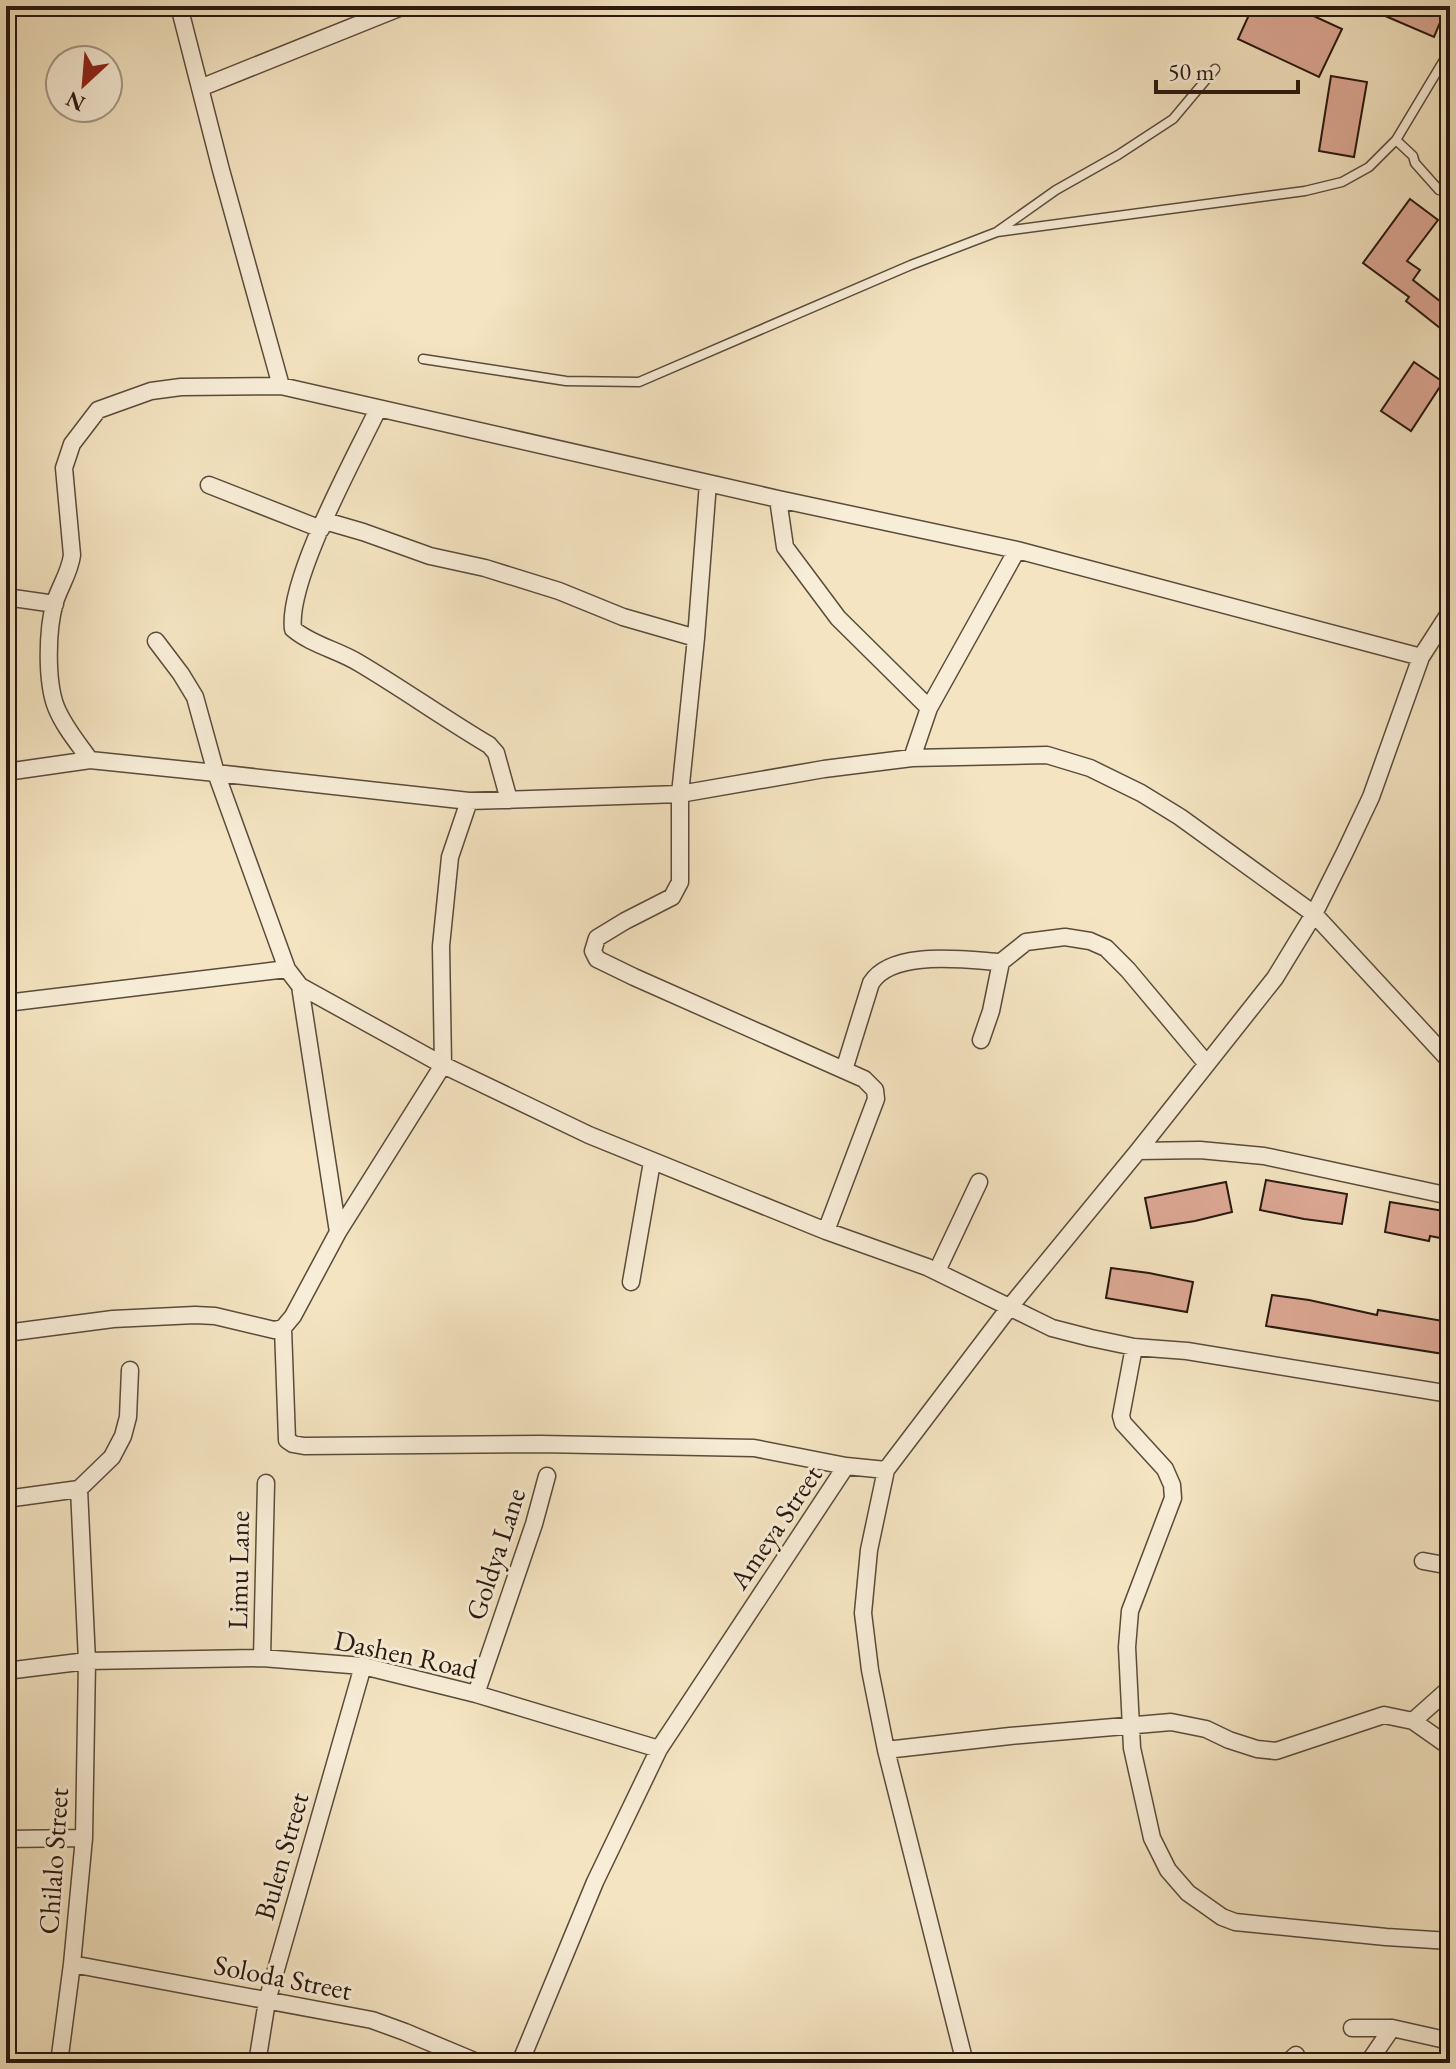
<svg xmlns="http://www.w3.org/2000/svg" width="1456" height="2069" viewBox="0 0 1456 2069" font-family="'EB Garamond',serif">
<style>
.building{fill:#dda895;stroke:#27180e;stroke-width:2}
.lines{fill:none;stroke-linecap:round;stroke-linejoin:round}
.lane-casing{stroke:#5a4b3b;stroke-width:11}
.street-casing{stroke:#5a4b3b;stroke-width:19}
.lane{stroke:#f8edd7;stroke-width:8}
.street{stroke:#f8edd7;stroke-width:16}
.labels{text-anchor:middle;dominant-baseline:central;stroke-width:6;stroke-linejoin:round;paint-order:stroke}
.street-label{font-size:28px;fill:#27180e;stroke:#f8edd7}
</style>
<rect width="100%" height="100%" fill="#f4e4c1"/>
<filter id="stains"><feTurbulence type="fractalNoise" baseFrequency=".0025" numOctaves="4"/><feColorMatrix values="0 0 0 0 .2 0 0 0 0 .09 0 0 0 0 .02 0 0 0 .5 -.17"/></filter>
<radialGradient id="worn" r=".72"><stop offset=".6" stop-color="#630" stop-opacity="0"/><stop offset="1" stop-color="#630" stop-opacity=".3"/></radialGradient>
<!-- building -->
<path class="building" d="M1253 6H1292L1342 29 1319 77 1238 39Z
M1362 6H1447L1434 37Z
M1331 76 1367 82 1354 157 1319 151Z
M1410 199 1438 220 1407 261 1420 270 1413 280 1450 309V336L1406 301 1409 297 1363 263Z
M1414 362 1443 382 1411 431 1381 411Z
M1266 1180 1347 1194 1342 1224 1304 1219 1260 1210Z
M1226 1182 1232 1212 1195 1221 1151 1228 1145 1198Z
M1390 1202 1450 1212V1240L1430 1236 1429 1241 1385 1232Z
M1111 1268 1149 1273 1193 1282 1187 1312 1106 1298Z
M1272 1295 1309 1300 1377 1315 1378 1310 1449 1322 1444 1354 1266 1326Z"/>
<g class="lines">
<defs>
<path id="lane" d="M1450 50 1396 140 1413 156 1415 163 1439 190 1450 175
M998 231 1056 190 1118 155 1173 119 1215 69
M423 359 566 381 639 382 911 265 997 232 1305 191 1342 182 1369 167 1396 140"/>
<path id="street" d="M179 6 221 170 281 386 778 499 1017 550 1421 657
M200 88 404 6
M378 409C355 457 287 580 293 629 312 645 338 650 359 663 403 689 445 719 489 745L496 753 509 800
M708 483 696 638 680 794V882L672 897 625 921 597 938 593 951 597 959 634 977 864 1079 875 1090 876 1099 826 1231
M209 485 321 529
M778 499 785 547 838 618 929 708
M325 521 363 532 430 556 485 568 559 591 623 617 696 638
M6 597 55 604
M912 758 929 708 1017 550
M90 760C78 743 64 727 56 707 46 681 47 629 55 602 60 586 70 572 72 555L64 468 72 444 98 410 151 391 181 387 281 386
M6 772 90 760 216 773 195 697 181 674 156 641
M469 801 450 857 441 946 443 1065 338 1232 293 1316 283 1328 287 1440 293 1444 304 1446 540 1444 754 1448 846 1466
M300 986 338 1232
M6 1003 287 969
M981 1040 991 1011 1001 962
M1450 1061 1314 914 1180 817 1141 793 1090 768 1047 755 912 758 824 769 680 794 469 801 216 773 287 969 300 986 443 1065 589 1135 826 1231 927 1267 1052 1328 1091 1338 1134 1347 1187 1351 1450 1394
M844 1070 871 983C892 949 966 960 1001 962L1026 942 1065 937 1090 941 1106 948 1128 970 1206 1063
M1138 1151 1200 1150 1264 1156 1450 1196
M937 1271 979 1182
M631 1282 652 1162
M6 1333 113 1319 195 1315 215 1316 274 1330 283 1328
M1134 1347 1121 1416 1123 1423 1165 1469 1172 1485 1173 1498 1130 1611 1127 1647 1132 1748 1152 1838 1168 1870 1188 1893 1222 1917 1235 1922 1386 1937 1450 1941
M6 1499 79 1489 112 1457 123 1436 128 1417 130 1370
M1423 1561 1450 1566
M262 1658 266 1483
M6 1671 87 1661 262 1658 363 1666 476 1694 659 1749
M476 1694 534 1524 547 1476
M1413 1721 1450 1688
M886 1750 1010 1736 1171 1722 1206 1729 1229 1740 1257 1749 1276 1751 1384 1715 1413 1721 1450 1747
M6 1839 84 1838
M72 1964 372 2020 405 2032 479 2063
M1352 2028H1392L1450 2041
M59 2063 72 1964 84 1838 87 1661 79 1489
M257 2063 267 2001 363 1666
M520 2063 595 1882 659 1749 846 1466 886 1470
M965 2063 886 1750 870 1670 863 1613 869 1550 886 1470 1009 1308 1138 1151 1275 978 1314 914 1345 852 1371 797 1421 657 1450 612
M1287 2063 1296 2055
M1368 2063 1392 2028"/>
</defs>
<!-- lane casing -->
<use href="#lane" class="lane-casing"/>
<!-- street casing -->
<use href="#street" class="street-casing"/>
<!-- lane -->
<use href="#lane" class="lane"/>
<!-- street -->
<use href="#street" class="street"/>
</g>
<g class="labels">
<!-- street labels -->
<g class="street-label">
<text transform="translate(775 1527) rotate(-56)">Ameya Street</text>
<text transform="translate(495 1554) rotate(-72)">Goldya Lane</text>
<text transform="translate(238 1570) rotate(-89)">Limu Lane</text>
<text transform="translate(406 1654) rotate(12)">Dashen Road</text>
<text transform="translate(281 1856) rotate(-74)">Bulen Street</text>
<text transform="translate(53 1861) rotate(-86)">Chilalo Street</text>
<text transform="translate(283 1977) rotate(11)">Soloda Street</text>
</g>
</g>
<!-- margin -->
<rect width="1456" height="2069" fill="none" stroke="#f4e4c1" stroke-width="32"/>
<rect x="8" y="8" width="1440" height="2053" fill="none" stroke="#27180e" stroke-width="4"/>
<rect x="16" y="16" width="1424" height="2037" fill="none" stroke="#27180e" stroke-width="2"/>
<!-- north arrow -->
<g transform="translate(84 84) rotate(206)"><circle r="38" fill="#f8edd7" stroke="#a49887" stroke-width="2"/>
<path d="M0-6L14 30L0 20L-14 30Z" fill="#8f2418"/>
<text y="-12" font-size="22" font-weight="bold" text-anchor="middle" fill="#27180e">N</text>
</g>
<!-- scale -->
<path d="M1156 80v12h142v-12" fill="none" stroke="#27180e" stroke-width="4"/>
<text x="1168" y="80" font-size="24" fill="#27180e" stroke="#f8edd7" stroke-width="6" paint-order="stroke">50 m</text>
<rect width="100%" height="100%" filter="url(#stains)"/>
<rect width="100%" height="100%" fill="url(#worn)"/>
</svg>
